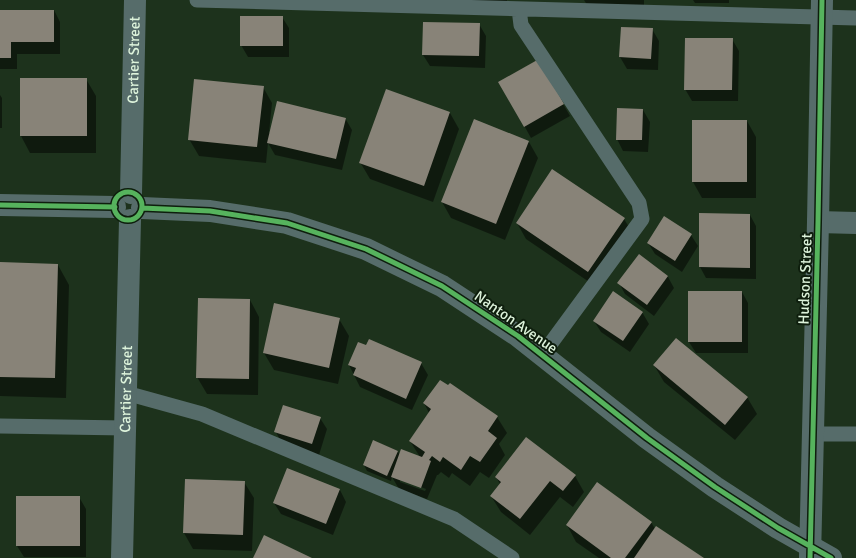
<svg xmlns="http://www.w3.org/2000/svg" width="856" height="558" viewBox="0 0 856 558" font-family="Signika,sans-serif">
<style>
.shadow{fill:#0007;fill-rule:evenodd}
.building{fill:#888378}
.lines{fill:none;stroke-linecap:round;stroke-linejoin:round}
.service{stroke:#566c6a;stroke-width:15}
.minor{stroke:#566c6a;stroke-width:22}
.cycleway-casing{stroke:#0e1e0d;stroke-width:8}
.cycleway{stroke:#56b35d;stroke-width:5}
.labels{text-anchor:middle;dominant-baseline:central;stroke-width:4;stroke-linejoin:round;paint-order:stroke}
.street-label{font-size:15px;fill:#ddf3db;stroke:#0e1e0d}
</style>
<rect width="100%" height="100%" fill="#1d321c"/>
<!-- shadow -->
<path class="shadow" d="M410 0H507V8Z
M584 0H644V11H591Z
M693 0H729V3H695Z
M0 10H54L60 22V54H17V69H0Z
M282 17 289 28V57H248L241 45Z
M479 24 486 36 485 68 430 66 423 55Z
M652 29 659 41 658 70 627 69 620 57Z
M732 39 739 51 738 101H692L685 89Z
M538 60 570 116 531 138 500 82Z
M21 79H86L96 96V153H30L21 136Z
M263 87 272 103 269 133 345 118 352 130 342 170 275 155 268 143 266 163 199 156 189 139Z
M386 90 450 113 459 129 433 202 370 179 360 162Z
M0 95 2 98V128H0Z
M643 110 650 122 648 152 623 151 617 139Z
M747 121 756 137V198H702L693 182Z
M529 142 538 158 505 240 451 218 442 202Z
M750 215 756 226V279L706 278 700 267Z
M624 219 634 235 598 288 526 239 517 223Z
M691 235 698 246 682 272 655 254 648 243Z
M639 255 668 277 674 288 654 316 625 294 619 283Z
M0 263 58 265 69 285 66 398 0 396Z
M742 292 748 303V353H696L689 342Z
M250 300 259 317 258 395 207 394 197 377Z
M275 304 339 319 349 336 338 384 274 370 264 353Z
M642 312 649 324 630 352 601 332 594 321Z
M421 363 428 375 412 410 360 387 349 365Z
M654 365 747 397 757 414 735 440 664 382Z
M450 384 497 417 507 433 499 444 505 455 489 478 480 472 470 486 452 473 449 478 441 472 438 475H437L427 499 399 489 392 477 391 481 367 471 364 465 374 441 398 451 400 456 420 457 410 441 429 413 424 403ZM400 479 426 489 425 491 400 482Z
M320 418 327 429 319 455 282 444 276 432Z
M575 476 584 492 573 507 560 497 530 535 501 512 491 496 500 484 496 477Z
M244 482 254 498 252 551 193 549 184 533Z
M340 490 346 502 333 535 281 514 274 503Z
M79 497 86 509V557H24L17 546Z
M651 522 655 529 702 558H599L576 542 567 525Z"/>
<!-- building -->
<path class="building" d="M0 10H54V42H11V58H0Z
M240 16H283V46H240Z
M423 22 480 23 479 56 422 55Z
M621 27 653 28 651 59 619 57Z
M685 38H733L732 90H684Z
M539 59 564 104 524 127 498 82Z
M20 78H87V136H20Z
M194 79 264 86 257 147 188 140Z
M386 89 450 112 424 186 359 163Z
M277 101 346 118 336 159 267 143Z
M617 108 643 109 642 140H616Z
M474 119 529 141 496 224 441 202Z
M692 120H747V182H692Z
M552 169 625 218 588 272 516 223Z
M699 213 750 214V268L699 267Z
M664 216 692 234 675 261 647 243Z
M639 254 668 276 647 305 617 283Z
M0 262 58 264 55 378 0 377Z
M613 291 643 312 623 341 593 321Z
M688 291H742V342H688Z
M198 298 250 299 249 379 196 378Z
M274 303 340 318 329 368 263 353Z
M676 338 748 397 725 425 653 365Z
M369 339 422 362 406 399 353 375 356 368 348 365 358 342 366 345Z
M440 380 448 385 450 383 498 416 488 431 497 438 480 462 470 456 461 470 443 457 440 462 432 456 429 460 431 461 421 488 391 477 401 449 422 457 425 452 409 441 431 409 423 403Z
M283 405 321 417 312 444 274 432Z
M526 437 576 475 563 491 550 481 520 519 490 496 501 482 495 477Z
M373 440 398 451 387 476 363 465Z
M287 468 340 489 326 524 273 503Z
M185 479 245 481 243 535 183 533Z
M597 482 652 522 625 558H611L566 525Z
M16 496H80V546H16Z
M656 526 704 558H634Z
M264 535 312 558H253Z"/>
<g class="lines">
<!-- service -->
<path class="service" d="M197 0 856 18
M519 9 521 25 639 203 642 219 543 354
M126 393 202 414 454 519 512 558
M0 426 125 428
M813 434H856"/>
<!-- minor -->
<g class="minor">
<path id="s1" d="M131 193 135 0"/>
<path d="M0 205 115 207"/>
<path d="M142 208 210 211 287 223 366 249 442 286 518 336 647 438 715 487 778 528 831 558"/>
<path d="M818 222 856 223"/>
<path id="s2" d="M122 558 130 220"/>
<path d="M810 558 818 222 822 0"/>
</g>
<defs>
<path id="cycleway" d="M114 206a14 14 0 1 1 28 0a14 14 0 1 1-28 0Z
M0 205 115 207
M142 208 210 211 287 223 366 249 442 286 518 336 647 438 715 487 778 528 831 558
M810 558 818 222 822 0"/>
</defs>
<!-- cycleway casing -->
<use href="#cycleway" class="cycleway-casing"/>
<!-- cycleway -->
<use href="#cycleway" class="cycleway"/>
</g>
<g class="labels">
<!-- street labels -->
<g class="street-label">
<text stroke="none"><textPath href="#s1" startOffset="133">Cartier Street</textPath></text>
<text transform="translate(805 279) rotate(-88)">Hudson Street</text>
<text transform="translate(516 322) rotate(35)">Nanton Avenue</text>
<text stroke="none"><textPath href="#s2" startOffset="169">Cartier Street</textPath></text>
</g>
</g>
</svg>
